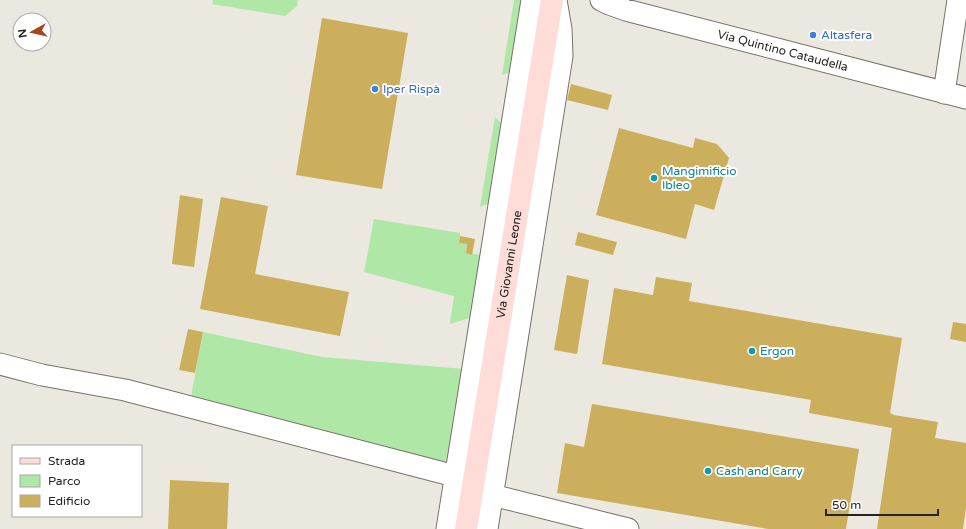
<svg xmlns="http://www.w3.org/2000/svg" width="966" height="529" viewBox="0 0 966 529" font-family="'Varela Round',sans-serif">
<style>
.green{fill:#afe7a6}
.building{fill:#ccaf5c}
.lines{fill:none;stroke-linecap:round;stroke-linejoin:round}
.minor-casing{stroke:#76736b;stroke-width:23}
.major-casing{stroke:#c6c6c5;stroke-width:24}
.minor{stroke:#fff;stroke-width:21}
.major{stroke:#feddd9;stroke-width:22}
.shop-dot{fill:#3f7fe0;stroke:#fff;stroke-width:1.5}
.culture-dot{fill:#0f9aa8;stroke:#fff;stroke-width:1.5}
.labels{text-anchor:middle;dominant-baseline:central;stroke-width:4;stroke-linejoin:round;paint-order:stroke}
.shop-label{font-size:12px;fill:#366cbe;stroke:#fff;text-anchor:start}
.street-label{font-size:12px;fill:#252320;stroke:#fff}
.culture-label{font-size:12px;fill:#0d838f;stroke:#fff;text-anchor:start}
</style>
<rect width="100%" height="100%" fill="#ebe8df"/>
<!-- green -->
<path class="green" d="M213 0H298L297 6 285 16 212 4Z
M514 0H523L511 72 502 75Z
M495 117 503 125 490 203 480 207Z
M374 219 460 233 459 243 467 244 466 253 482 255 473 317 450 324 454 296 364 272Z
M203 332 322 357 464 369 450 455 446 460 443 462 191 397Z"/>
<!-- building -->
<path class="building" d="M322 18 408 33 382 189 296 175Z
M571 84 612 95 608 110 567 100Z
M619 128 693 148 695 138 717 144 729 158 714 210 695 204 686 239 596 215Z
M180 195 203 199 194 267 172 264Z
M221 197 268 206 255 274 349 292 340 336 200 309Z
M578 232 617 242 613 255 575 245Z
M460 236 475 239 472 255 466 253 467 244 459 243Z
M567 275 589 280 577 354 554 350Z
M656 277 692 283 689 301 902 338 890 413 894 415 938 422 935 438 966 443V508L963 529H877L892 428 809 413 811 400 602 364 614 288 653 295Z
M953 322 966 324V342L950 339Z
M188 329 203 332 195 373 179 370Z
M592 404 859 449 846 529H768L557 493 565 443 584 447Z
M170 480 229 483 227 529H168Z"/>
<g class="lines">
<defs>
<g id="minor">
<path id="s1" d="M601 0 609 4 626 10 966 98"/>
<path d="M944 93 958 0"/>
<path d="M0 364 42 375 125 390 455 476"/>
<path d="M492 495 628 529"/>
<path d="M447 529 532 0"/>
<path d="M487 529 562 56 561 29 556 0"/>
</g>
<g id="major">
<path id="s2" d="M466 529 552 0"/>
</g>
</defs>
<!-- minor casing -->
<use href="#minor" class="minor-casing"/>
<!-- major casing -->
<use href="#major" class="major-casing"/>
<!-- minor -->
<use href="#minor" class="minor"/>
<!-- major -->
<use href="#major" class="major"/>
</g>
<!-- markers -->
<g class="shop-dot">
<circle cx="813" cy="35" r="4"/>
<circle cx="375" cy="89" r="4"/>
</g>
<g class="culture-dot">
<circle cx="654" cy="178" r="4"/>
<circle cx="752" cy="351" r="4"/>
<circle cx="708" cy="471" r="4"/>
</g>
<g class="labels">
<!-- shop labels -->
<g class="shop-label">
<text x="821" y="35">Altasfera</text>
<text x="383" y="89">Iper Rispà</text>
</g>
<!-- street labels -->
<g class="street-label">
<text stroke="none"><textPath href="#s1" startOffset="189">Via Quintino Cataudella</textPath></text>
<text stroke="none"><textPath href="#s2" startOffset="268">Via Giovanni Leone</textPath></text>
</g>
<!-- culture labels -->
<g class="culture-label">
<text x="662" y="171">Mangimificio<tspan x="662" dy="14">Ibleo</tspan></text>
<text x="760" y="351">Ergon</text>
<text x="716" y="471">Cash and Carry</text>
</g>
</g>
<!-- legend -->
<rect x="12" y="445" width="130" height="72" fill="#ffffff" stroke="#a8a7a6"/>
<rect x="20" y="458" width="20" height="6" fill="#feddd9" stroke="#a8a7a6"/>
<text x="48" y="465" font-size="12" fill="#252320">Strada</text>
<rect x="20" y="475" width="20" height="12" fill="#afe7a6" stroke="#a8a7a6"/>
<text x="48" y="485" font-size="12" fill="#252320">Parco</text>
<rect x="20" y="495" width="20" height="12" fill="#ccaf5c" stroke="#a8a7a6"/>
<text x="48" y="505" font-size="12" fill="#252320">Edificio</text>
<!-- north arrow -->
<g transform="translate(32 32) rotate(262)"><circle r="19" fill="#ffffff" stroke="#a8a7a6"/>
<path d="M0-3L7 15L0 10L-7 15Z" fill="#aa431e"/>
<text y="-6" font-size="11" font-weight="bold" text-anchor="middle" fill="#252320">N</text>
</g>
<!-- scale -->
<path d="M826 509v6h112v-6" fill="none" stroke="#252320" stroke-width="2"/>
<text x="832" y="509" font-size="12" fill="#252320" stroke="#ffffff" stroke-width="3" paint-order="stroke">50 m</text>
</svg>
